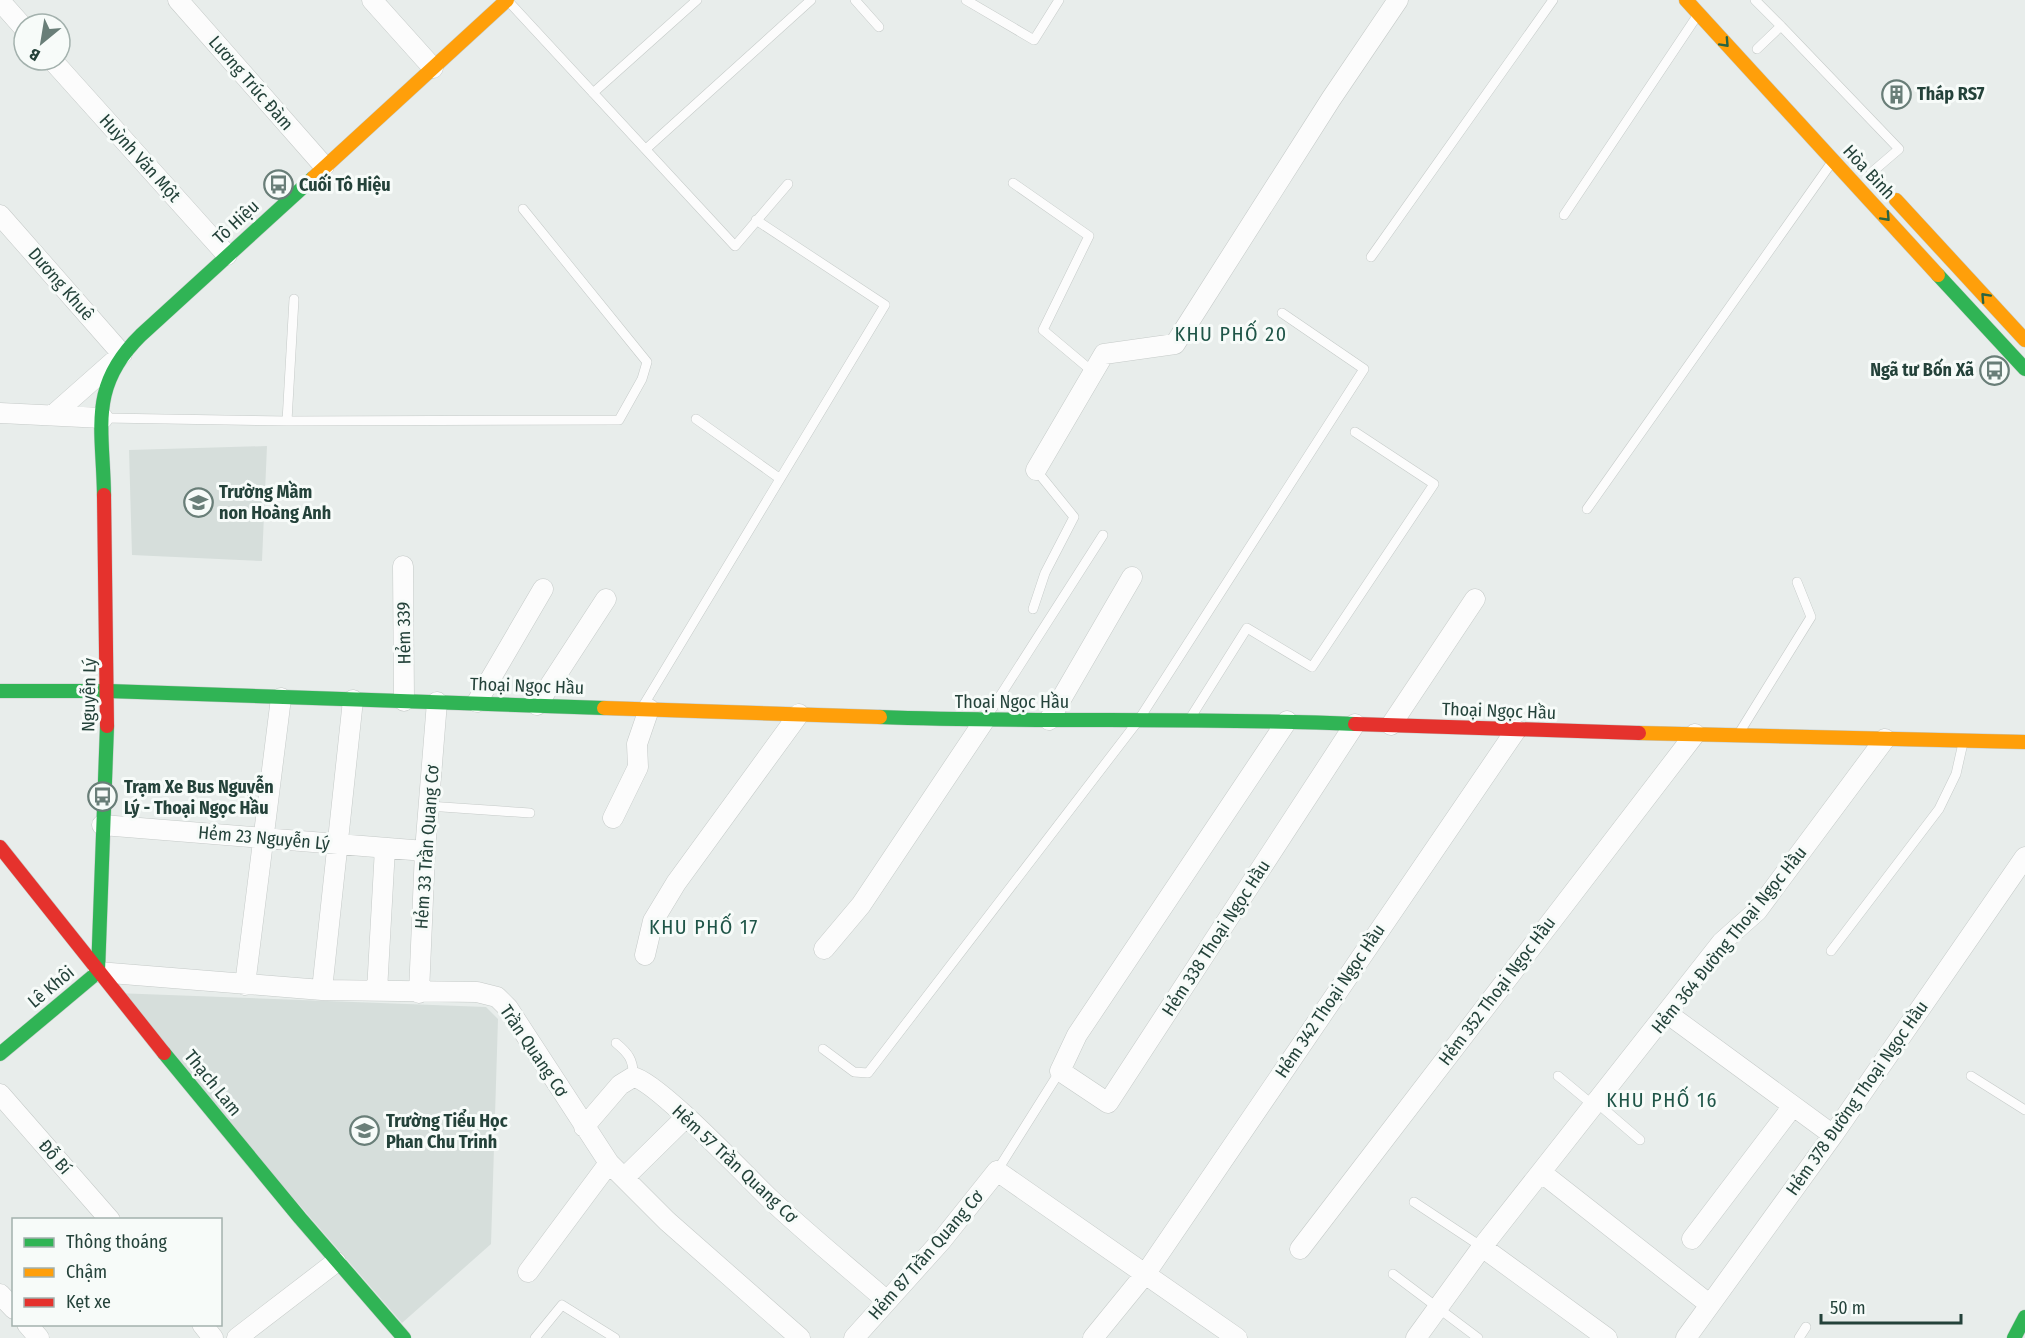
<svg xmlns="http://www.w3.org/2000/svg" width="2025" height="1338" viewBox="0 0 2025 1338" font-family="'Fira Sans Condensed',sans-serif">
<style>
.built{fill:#d6dedb}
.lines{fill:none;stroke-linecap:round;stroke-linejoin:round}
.lane-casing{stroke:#c5cac8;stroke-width:10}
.street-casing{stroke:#c5cac8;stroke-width:21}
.fast-casing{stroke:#c3cbc8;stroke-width:15}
.slow-casing{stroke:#c3cbc8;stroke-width:15}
.jam-casing{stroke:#c3cbc8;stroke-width:15}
.lane{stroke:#fcfcfc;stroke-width:9}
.street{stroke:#fcfcfc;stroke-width:20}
.fast{stroke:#30b455;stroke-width:14}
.slow{stroke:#ff9f0a;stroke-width:14}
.jam{stroke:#e5322d;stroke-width:14}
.oneway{stroke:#286442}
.labels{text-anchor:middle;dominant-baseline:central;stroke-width:6;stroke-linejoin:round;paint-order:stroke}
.street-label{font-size:18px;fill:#24423a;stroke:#f7fbf9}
.poi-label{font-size:18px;font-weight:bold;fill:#24423a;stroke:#f7fbf9;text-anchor:start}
.neighbourhood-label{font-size:20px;letter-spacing:1.5px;fill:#1f5548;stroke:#f7fbf9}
</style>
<rect width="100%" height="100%" fill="#e8edeb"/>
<!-- built -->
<path class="built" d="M267 446 262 561 132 555 129 450Z
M115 993 486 1007 498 1019 491 1244 402 1323Z"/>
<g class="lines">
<defs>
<path id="lane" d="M855 0 879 27
M966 0 1034 40 1059 0
M1755 0 1781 26 1757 49
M509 2 735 246 788 184
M1781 26 1899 149 1871 173
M593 93 697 0
M646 149 811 0
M1013 183 1089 236 1043 330 1093 372
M1564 215 1697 16
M1371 257 1553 0
M105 418 287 421 619 420 642 379 647 362 523 209
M696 419 779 478
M287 421 294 299
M1587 509 1832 162
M1033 609 1045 573 1074 517 1036 470
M643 706 885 305 756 220
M1191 717 1247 628 1312 667 1434 484 1355 432
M986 718 1103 535
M1741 730 1811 617 1797 582
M428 806 530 813
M1831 951 1939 809 1956 774 1963 743
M616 1043C628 1053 634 1060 633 1077
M823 1049 854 1072 868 1073 1138 721 1364 369 1282 313
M1558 1076 1594 1106
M1971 1076 2025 1110
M1597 1103 1640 1140
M997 1171 1060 1071
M1414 1202 1482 1247
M1393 1274 1478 1338
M535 1338 562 1305 615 1338
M1799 1338 1806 1327"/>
<path id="street" d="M178 0 324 166
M372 0 433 68
M0 1 24 28
M52 60 227 255
M0 215 122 354 53 415
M0 413 103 418
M1036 470 1104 354 1175 344 1331 99 1398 0
M403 566 404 701
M477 702 543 589
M537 705 606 599
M1049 720 1132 577
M1287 721 1077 1035 1060 1071 1108 1103 1355 724
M1391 725 1475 599
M613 818 638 767 637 744 649 709
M102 825 425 851
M824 949 861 905 984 721
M645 955 653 921 676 883 799 714
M98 972 322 990 477 992 497 997 508 1008 609 1163 667 1221 800 1338
M245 985 281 698
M322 990 353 700
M377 991 385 848
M419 993 425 851 437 702
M1668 1014 1833 1135
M0 1094 110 1220
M584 1127 620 1085 633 1077C657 1081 746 1176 769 1198 807 1234 848 1267 887 1301
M1542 1173 1709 1304
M624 1178 686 1117
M1692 1239 1793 1106
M1482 1247 1607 1338
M1300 1249 1695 734
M528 1272 609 1163
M0 1294 14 1309
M27 1324 39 1338
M202 1324 213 1338
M237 1338 336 1262
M854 1338 942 1240 997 1171 1237 1338
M1093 1338 1146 1273 1516 730
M1416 1338 1482 1247 1722 942 1757 911 1885 739
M1686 1338 1833 1135 2025 857"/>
<path id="fast" d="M1938 275 2025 369
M104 495C103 427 88 387 141 335L313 178
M0 691H108L604 708
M880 717C1038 723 1197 717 1355 724
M164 1053 300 1218 404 1338
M0 1054 98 972 107 726
M2014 1338 2025 1317"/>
<path id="slow" d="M1686 0 1938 275
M313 178 507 0
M1896 200 2025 340
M604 708 880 717
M1639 733 2025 742"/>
<path id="jam" d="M104 495 107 726
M1355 724 1639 733
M0 847 164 1053"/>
</defs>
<!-- lane casing -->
<use href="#lane" class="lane-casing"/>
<!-- street casing -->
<use href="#street" class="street-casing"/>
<!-- fast casing -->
<use href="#fast" class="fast-casing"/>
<!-- slow casing -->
<use href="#slow" class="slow-casing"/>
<!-- jam casing -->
<use href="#jam" class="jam-casing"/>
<!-- lane -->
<use href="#lane" class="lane"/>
<!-- street -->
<use href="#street" class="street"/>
<!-- fast -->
<use href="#fast" class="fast"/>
<!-- slow -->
<use href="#slow" class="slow"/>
<!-- jam -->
<use href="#jam" class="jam"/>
</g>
<!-- one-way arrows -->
<defs><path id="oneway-chevron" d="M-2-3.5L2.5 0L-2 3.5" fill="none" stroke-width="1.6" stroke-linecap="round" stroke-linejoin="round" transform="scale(1.5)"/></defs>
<g class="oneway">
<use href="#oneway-chevron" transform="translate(1725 43) rotate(47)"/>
<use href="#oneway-chevron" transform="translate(1886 217) rotate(47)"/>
<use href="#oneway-chevron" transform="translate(1985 297) rotate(-133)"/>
</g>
<!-- icons -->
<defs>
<symbol id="building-ring" viewBox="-11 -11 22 22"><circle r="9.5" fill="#f7fbf9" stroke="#697e78" stroke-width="1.5"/><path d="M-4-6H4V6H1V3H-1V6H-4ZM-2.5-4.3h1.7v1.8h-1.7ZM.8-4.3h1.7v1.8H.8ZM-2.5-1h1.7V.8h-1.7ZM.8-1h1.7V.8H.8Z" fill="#697e78"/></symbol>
<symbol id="bus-ring" viewBox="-11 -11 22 22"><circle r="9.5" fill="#f7fbf9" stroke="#697e78" stroke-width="1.5"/><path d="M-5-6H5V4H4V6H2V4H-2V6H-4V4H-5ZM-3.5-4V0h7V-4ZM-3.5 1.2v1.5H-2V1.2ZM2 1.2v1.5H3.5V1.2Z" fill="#697e78"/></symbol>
<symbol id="school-ring" viewBox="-11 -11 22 22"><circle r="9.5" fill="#f7fbf9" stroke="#697e78" stroke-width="1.5"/><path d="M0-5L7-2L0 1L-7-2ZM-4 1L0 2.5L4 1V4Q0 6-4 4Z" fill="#697e78"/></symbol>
</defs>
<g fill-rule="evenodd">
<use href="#building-ring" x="1880" y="78" width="33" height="33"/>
<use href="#bus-ring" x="262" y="168" width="33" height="33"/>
<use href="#bus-ring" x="1978" y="354" width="33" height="33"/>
<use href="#school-ring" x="182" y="486" width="33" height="33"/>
<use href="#bus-ring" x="86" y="780" width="33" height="33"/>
<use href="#school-ring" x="348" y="1114" width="33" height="33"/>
</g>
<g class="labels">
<!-- street labels -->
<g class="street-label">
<text transform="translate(251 83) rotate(49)">Lương Trúc Đàm</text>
<text transform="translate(140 158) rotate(48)">Huỳnh Văn Một</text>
<text transform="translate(1869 172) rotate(47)">Hòa Bình</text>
<text transform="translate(236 222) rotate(-43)">Tô Hiệu</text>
<text transform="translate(61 284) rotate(49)">Dương Khuê</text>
<text transform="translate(404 633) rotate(-91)">Hẻm 339</text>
<text transform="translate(527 686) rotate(2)">Thoại Ngọc Hầu</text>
<text transform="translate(89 695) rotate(-89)">Nguyễn Lý</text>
<text x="1012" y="702">Thoại Ngọc Hầu</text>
<text transform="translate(1499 711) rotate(2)">Thoại Ngọc Hầu</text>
<text transform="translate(264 838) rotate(5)">Hẻm 23 Nguyễn Lý</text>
<text transform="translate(427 847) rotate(-86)">Hẻm 33 Trần Quang Cơ</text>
<text transform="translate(1216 938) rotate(-57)">Hẻm 338 Thoại Ngọc Hầu</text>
<text transform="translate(1729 940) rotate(-51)">Hẻm 364 Đường Thoại Ngọc Hầu</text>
<text transform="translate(51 987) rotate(-40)">Lê Khôi</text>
<text transform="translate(1497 991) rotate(-53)">Hẻm 352 Thoại Ngọc Hầu</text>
<text transform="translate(1330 1001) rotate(-56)">Hẻm 342 Thoại Ngọc Hầu</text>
<text transform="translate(534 1051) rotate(56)">Trần Quang Cơ</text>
<text transform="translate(213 1083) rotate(51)">Thạch Lam</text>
<text transform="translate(1857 1098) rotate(-55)">Hẻm 378 Đường Thoại Ngọc Hầu</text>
<text transform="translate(55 1157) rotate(49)">Đỗ Bí</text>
<text transform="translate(735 1164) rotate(43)">Hẻm 57 Trần Quang Cơ</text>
<text transform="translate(926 1255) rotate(-49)">Hẻm 87 Trần Quang Cơ</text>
</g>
<!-- poi labels -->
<g class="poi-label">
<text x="1917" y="94">Tháp RS7</text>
<text x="299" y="185">Cuối Tô Hiệu</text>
<text x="1974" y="370" text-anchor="end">Ngã tư Bốn Xã</text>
<text x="219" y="492">Trường Mầm<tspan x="219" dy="21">non Hoàng Anh</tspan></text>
<text x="124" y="787">Trạm Xe Bus Nguyễn<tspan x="124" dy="21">Lý - Thoại Ngọc Hầu</tspan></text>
<text x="386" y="1121">Trường Tiểu Học<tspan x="386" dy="21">Phan Chu Trinh</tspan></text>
</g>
<!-- neighbourhood labels -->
<g class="neighbourhood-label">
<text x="1231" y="334">KHU PHỐ 20</text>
<text x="704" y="927">KHU PHỐ 17</text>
<text x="1662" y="1100">KHU PHỐ 16</text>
</g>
</g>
<!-- legend -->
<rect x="12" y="1218" width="210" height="108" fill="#f7fbf9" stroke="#a3b1ad" stroke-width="1.5"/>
<rect x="24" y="1238" width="30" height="9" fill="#30b455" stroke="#a3b1ad" stroke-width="1.5"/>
<text x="66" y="1248" font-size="18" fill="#24423a">Thông thoáng</text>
<rect x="24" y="1268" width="30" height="9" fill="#ff9f0a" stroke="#a3b1ad" stroke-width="1.5"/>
<text x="66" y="1278" font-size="18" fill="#24423a">Chậm</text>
<rect x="24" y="1298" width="30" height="9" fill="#e5322d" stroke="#a3b1ad" stroke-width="1.5"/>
<text x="66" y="1308" font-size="18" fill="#24423a">Kẹt xe</text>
<!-- north arrow -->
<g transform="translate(42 42) rotate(210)"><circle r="28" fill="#f7fbf9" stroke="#a3b1ad" stroke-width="1.5"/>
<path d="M0-4.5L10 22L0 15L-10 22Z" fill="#697e78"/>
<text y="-9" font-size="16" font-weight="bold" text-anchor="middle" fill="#24423a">B</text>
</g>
<!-- scale -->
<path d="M1821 1314v9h140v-9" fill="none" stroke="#24423a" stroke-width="3"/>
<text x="1830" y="1314" font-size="18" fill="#24423a" stroke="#f7fbf9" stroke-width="4.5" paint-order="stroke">50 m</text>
</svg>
